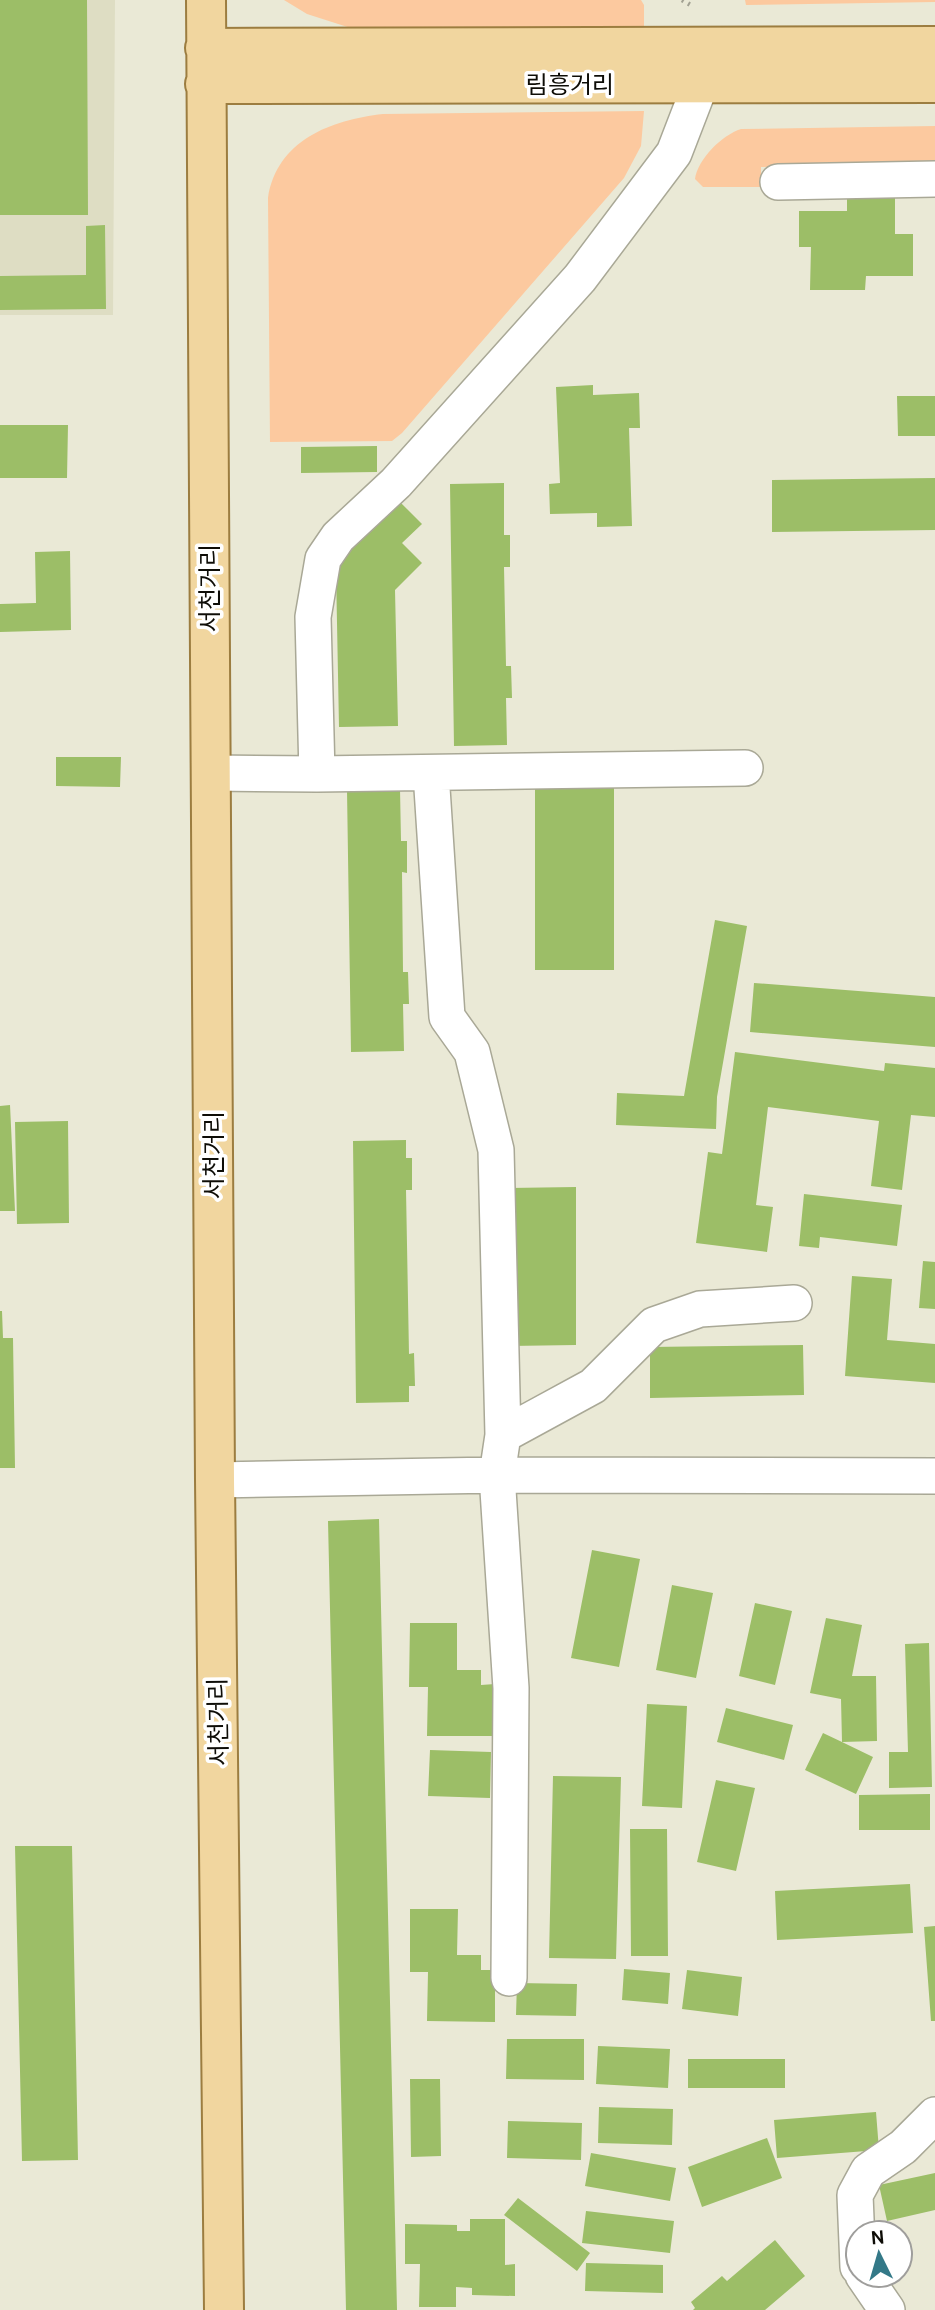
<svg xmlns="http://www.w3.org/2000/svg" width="935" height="2310" viewBox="0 0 935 2310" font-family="Cabin,'Noto Sans KR',sans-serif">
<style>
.built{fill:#deddc3}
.green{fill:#fcc99f}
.building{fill:#9cbe67}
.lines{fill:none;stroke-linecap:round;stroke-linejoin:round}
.street-casing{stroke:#a9a896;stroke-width:38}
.primary-casing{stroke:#9c7d40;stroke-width:42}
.path{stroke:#a2a192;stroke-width:4.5;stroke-dasharray:2 5;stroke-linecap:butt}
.street{stroke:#fff;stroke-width:35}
.primary{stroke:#f1d69f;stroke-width:38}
.labels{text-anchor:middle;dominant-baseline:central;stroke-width:7;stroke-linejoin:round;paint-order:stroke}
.street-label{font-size:24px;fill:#0e0d07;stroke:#fff}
</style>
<rect width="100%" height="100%" fill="#eae9d6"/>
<!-- built -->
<path class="built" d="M0 0H115L113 315H0Z"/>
<!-- green -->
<path class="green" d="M284 0H641L644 5V28L360 31 307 14Z
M745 0H935V2L746 5Z
M644 111 641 146 624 178 402 433 392 441 270 442 268 198C277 140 331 120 383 114Z
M935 126V166L761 167V187H703L695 179C698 159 722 135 741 129Z"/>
<!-- building -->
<path class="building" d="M0 0H87L88 215H0Z
M847 197H895V234H913V276H866L865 290H810L811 247H799V211H847Z
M105 225 106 309 0 310V276L86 275V226Z
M593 385V395L639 393 640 428H629L632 526 597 527V513L550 514 549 484 560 483 556 387Z
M897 396H935V436H898Z
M0 425H68L67 478H0Z
M377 446V472L301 473V447Z
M935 478V530L772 532V480Z
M504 483V535H510V567H504L506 666H511L512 698H506L507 745 454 746 450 484Z
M398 500 422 524 402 543 422 563 395 590 398 726 339 727 336 571 339 561Z
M70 551 71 630 0 632V604L36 603 35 552Z
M56 757H121L120 787 56 786Z
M535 787H614V970H535Z
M400 789 401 841H407V873L402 872 403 972H408L409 1004H403L404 1051 351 1052 347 790Z
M715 920 747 926 717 1097 716 1129 616 1125 617 1093 684 1096Z
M754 983 935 997V1047L750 1032Z
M735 1052 884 1071 885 1063 935 1068V1117L911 1115 902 1190 871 1186 879 1121 768 1107 756 1205 773 1207 767 1252 696 1243 708 1152 722 1154Z
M10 1105 15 1211H0V1106Z
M68 1121 69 1223 17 1224 15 1122Z
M406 1140V1158H412V1190H406L409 1354 414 1353 415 1386H409V1402L356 1403 353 1141Z
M576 1187V1345L509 1346V1188Z
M804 1194 902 1205 897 1246 820 1237 819 1248 799 1246Z
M923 1261 935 1262V1309L919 1308Z
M852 1276 892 1279 887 1340 935 1344V1383L845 1376Z
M0 1311H2L3 1338H13L15 1468H0Z
M803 1345 804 1395 650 1398V1347Z
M379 1519 397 2310H346L328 1521Z
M592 1550 640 1559 619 1667 571 1658Z
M672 1585 713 1593 696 1678 656 1670Z
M755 1603 792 1611 775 1685 739 1676Z
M826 1618 862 1625 852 1676H876L877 1741 842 1742 873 1757 856 1794 805 1770 823 1733 842 1742 841 1699 810 1693Z
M410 1623H457V1670H481V1685L495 1684V1736H427L428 1687H409Z
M929 1643 932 1787 889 1788V1752H908L905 1644Z
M647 1704 687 1706 682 1808 642 1806Z
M726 1708 793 1725 784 1760 717 1742Z
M430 1750 491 1752 490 1798 428 1796Z
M553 1776 621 1777 616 1959 549 1958Z
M716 1780 755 1788 736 1871 697 1862Z
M930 1794V1830H859V1795Z
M630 1829H667L668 1956H631Z
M15 1846H72L78 2160 22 2161Z
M910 1884 913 1933 777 1940 775 1891Z
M410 1909H458L457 1955H481V1970H495V2022L427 2021 428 1972H410Z
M935 1926V2021H931L924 1927Z
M624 1969 670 1973 668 2004 622 2000Z
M687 1970 742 1977 738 2016 682 2009Z
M517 1983 577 1984 576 2016 516 2015Z
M507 2039H584V2080L506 2079Z
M598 2046 670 2049 668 2088 596 2084Z
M688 2059H785V2088H688Z
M410 2079H440L441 2156 411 2157Z
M599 2107 673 2109 672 2145 598 2143Z
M876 2112 879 2150 777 2158 774 2120Z
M508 2121 582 2123 581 2160 507 2158Z
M767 2138 782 2178 702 2207 688 2167Z
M591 2153 676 2168 670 2201 585 2186Z
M935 2173V2210L887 2221 879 2185Z
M518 2198 590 2253 577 2271 504 2215Z
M586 2211 674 2221 670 2253 582 2243Z
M470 2219H505V2265L515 2264V2296L472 2295V2288L456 2287V2307H419L420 2264H405V2224L457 2225V2231H470Z
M775 2240 805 2276 765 2310H693L695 2308 691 2302 722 2276 727 2281Z
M586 2263 663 2265V2293L585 2291Z"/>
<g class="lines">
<defs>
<path id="street" d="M778 182 935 179
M210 773 317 774 745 768
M431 773 447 1017 472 1052 496 1150 503 1435
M317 774 313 617 323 559 338 537 396 483 580 278 674 153 701 83
M215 1480 497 1475 935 1476
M509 1978 511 1688 497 1475 503 1435 593 1386 654 1325 700 1309 794 1303
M858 2267 855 2195 868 2171 903 2147 935 2115
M863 2275 887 2310"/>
<path id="primary" d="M206 0 215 1480 224 2310
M205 48 935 46
M205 84 935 83"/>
</defs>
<!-- street casing -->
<use href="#street" class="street-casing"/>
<!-- primary casing -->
<use href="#primary" class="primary-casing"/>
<!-- path -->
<path class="path" d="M682 0 694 7"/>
<!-- street -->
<use href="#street" class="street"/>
<!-- primary -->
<use href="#primary" class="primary"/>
</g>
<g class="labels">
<!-- street labels -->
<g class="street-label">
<text x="570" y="84">림흥거리</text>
<text transform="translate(209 588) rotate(-90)">서천거리</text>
<text transform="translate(213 1155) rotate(-90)">서천거리</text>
<text transform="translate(218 1722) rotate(-91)">서천거리</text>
</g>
</g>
<!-- north arrow -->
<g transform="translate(879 2254) rotate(355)"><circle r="33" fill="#ffffff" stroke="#9f9e9c" stroke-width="2"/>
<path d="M0-5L12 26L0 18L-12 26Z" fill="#347988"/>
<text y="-10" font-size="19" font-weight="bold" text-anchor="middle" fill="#0e0d07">N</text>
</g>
</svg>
